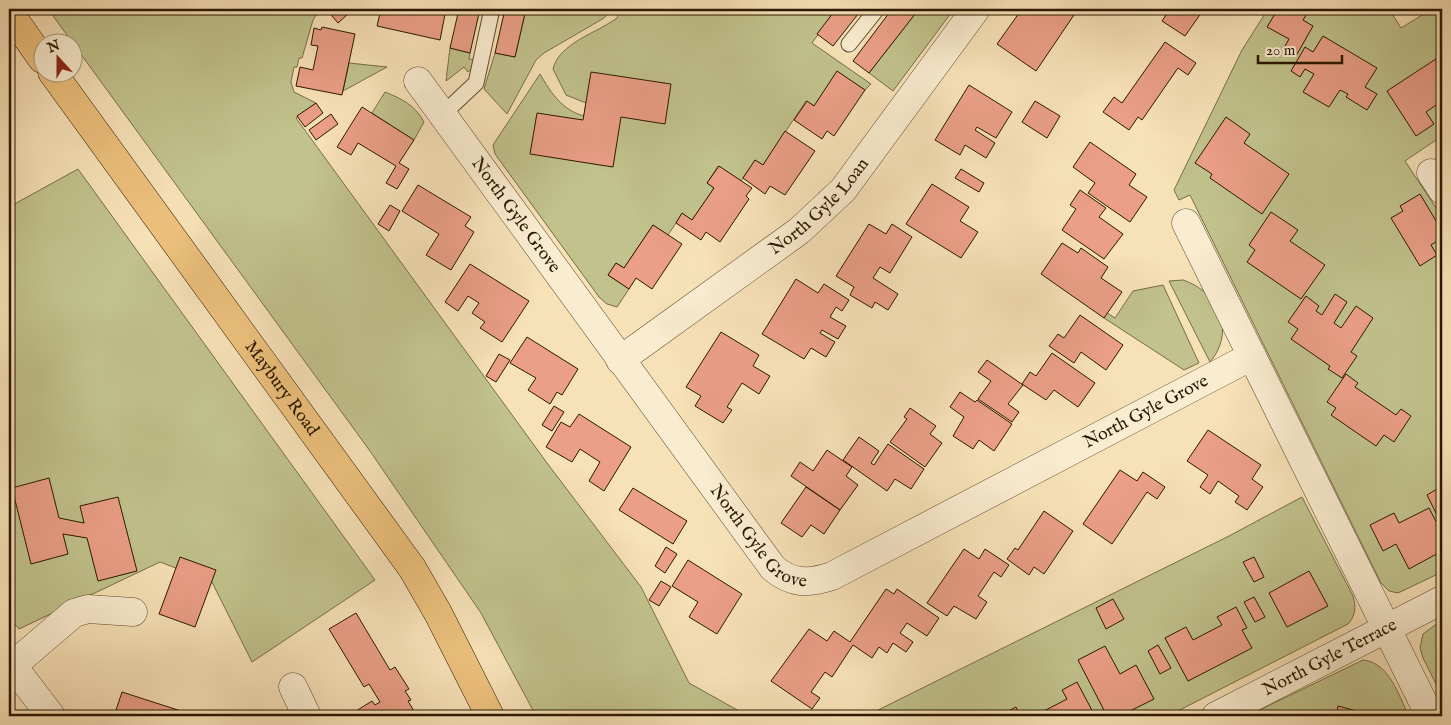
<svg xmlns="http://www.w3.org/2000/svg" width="1451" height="725" viewBox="0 0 1451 725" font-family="'IM FELL English',serif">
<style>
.green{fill:#c1c28c;stroke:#766d46}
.building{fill:#ea9f86;stroke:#2b1800}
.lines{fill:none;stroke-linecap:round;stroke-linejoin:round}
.service-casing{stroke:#5e4a2e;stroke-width:17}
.minor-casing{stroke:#5e4a2e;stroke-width:29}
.primary-casing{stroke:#2b1800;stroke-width:29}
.service{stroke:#faecd0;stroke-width:15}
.minor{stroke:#faecd0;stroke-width:28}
.primary{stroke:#ecc07c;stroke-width:28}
.labels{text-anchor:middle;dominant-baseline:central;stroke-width:4.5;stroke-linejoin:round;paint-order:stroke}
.street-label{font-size:18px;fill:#2b1800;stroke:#faecd0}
</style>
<rect width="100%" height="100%" fill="#f7e1b7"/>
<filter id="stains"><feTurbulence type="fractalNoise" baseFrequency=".004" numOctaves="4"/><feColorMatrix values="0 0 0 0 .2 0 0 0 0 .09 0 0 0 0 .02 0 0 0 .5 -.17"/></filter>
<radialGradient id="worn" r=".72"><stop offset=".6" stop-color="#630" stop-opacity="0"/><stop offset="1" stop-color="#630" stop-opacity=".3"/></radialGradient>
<!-- green -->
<path class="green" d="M48 9H188L228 12 267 9H320L313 20 302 58H299L297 67H294L291 82 294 92 316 103 296 118 547 463 641 587 689 683 748 716H536L481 613 370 451Z
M526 9H613L604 18 544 53 536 60 507 114 484 89 495 53 515 57Z
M621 9H836L812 43 871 84 865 90 837 72 814 106 806 101 763 165 755 160 741 181 718 166 707 183 714 188 692 220 682 214 668 235 653 225 624 268 616 263 608 275 629 289 617 307 607 304 599 297 495 154 493 145 540 74C551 93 562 110 584 116L586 103 566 95 553 69C559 43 597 33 617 18Z
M919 9H954L893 91 869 73Z
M1268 9H1389L1401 28 1432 9H1442V136L1405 161 1442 217V572L1398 593 1389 591 1381 583 1190 195 1179 200 1174 190 1242 50Z
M450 48 470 53 469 59 475 60 473 67 468 72 464 67 446 81Z
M349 63 387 67 343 91Z
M385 92C402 99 415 105 424 122L414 140 372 113Z
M78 169 375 580 252 662 212 582 160 562 19 629 9 617V207Z
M1183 280C1219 292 1236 331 1210 362L1169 281Z
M1163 285 1199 363 1184 370 1104 318 1107 313 1115 318 1133 291Z
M1302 497 1353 596C1356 607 1356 615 1348 624L1168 716H866L1229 536Z
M1442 620V696L1423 658 1420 648 1423 634Z
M1363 660C1390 663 1398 695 1409 716H1247Z"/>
<!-- building -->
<path class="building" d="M326 9H344L348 14 338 23Z
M381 9H446L440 40 377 26Z
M459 9H480L470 53 450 48Z
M505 9H526L515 57 495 53Z
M836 9H862L833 46 817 34Z
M892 9H919L869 73 853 61Z
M1022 9H1071L1076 12 1036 71 997 44Z
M1170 9H1204L1185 36 1162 21Z
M1278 9H1310L1303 20 1313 26 1296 56 1284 48 1289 39 1267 27Z
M322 27 355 34 342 95 296 86 300 67 313 70 318 46 311 45 314 28 321 30Z
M1323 36 1377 68 1365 87 1377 94 1367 110 1346 97 1348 94 1340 90 1329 107 1303 92 1314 74 1305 69 1300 77 1291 71 1305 47 1313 52Z
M1165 42 1196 63 1188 75 1178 68 1142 120 1138 117 1129 130 1103 112 1114 97 1122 103Z
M1442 55V101L1426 112 1434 124 1416 136 1387 91Z
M837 71 865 90 834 136 827 131 822 139 794 120 807 101 814 106Z
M591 72 671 84 665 124 621 117 613 167 530 154 537 113 583 120Z
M969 85 1012 112 996 138 977 127 975 130 995 143 986 158 965 145 960 155 935 140Z
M1035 101 1060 116 1047 138 1022 122Z
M316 103 323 113 305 127 297 116Z
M362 107 414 140 399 163 409 169 397 189 386 183 396 166 358 143 351 155 337 147Z
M331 114 338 124 316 140 309 130Z
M1226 117 1250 134 1244 143 1289 174 1262 214 1210 178 1212 174 1195 163Z
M785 131 815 151 785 195 770 186 765 194 743 178 755 160 763 165Z
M1090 142 1136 174 1129 185 1147 197 1130 222 1088 193 1095 183 1073 167Z
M719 166 752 188 746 196 749 199 720 242 706 232 701 240 676 223 682 213 692 220 714 188 707 183Z
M961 169 984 183 979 192 955 178Z
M932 184 969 207 960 221 978 232 961 258 906 224Z
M418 185 471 217 465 226 474 232 451 270 426 255 439 234 402 211Z
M1080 190 1106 208 1099 217 1123 234 1104 259 1062 230 1076 209 1070 205Z
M1420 194 1442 231V238L1431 245 1437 255 1420 266 1391 218 1403 211 1400 206Z
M390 205 400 211 389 231 378 224Z
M1271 212 1298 230 1290 241 1325 265 1301 299 1247 262 1255 250 1249 245Z
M869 224 886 234 892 224 912 237 890 273 880 267 873 278 898 294 888 310 875 302 872 308 850 295 854 287 836 276Z
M653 225 682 244 652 289 636 278 629 289 608 275 616 263 624 268Z
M1062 243 1078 253 1081 248 1108 267 1101 278 1122 292 1104 318 1041 274Z
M470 264 529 301 502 342 480 328 485 322 472 313 479 303 468 296 458 311 445 302Z
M796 279 818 293 824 284 849 300 842 311 836 307 830 317 846 326 838 339 822 330 820 333 835 342 826 357 811 348 804 359 762 334Z
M1335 294 1347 302 1334 323 1341 328 1356 306 1373 318 1351 352 1357 356 1342 378 1328 369 1330 366 1291 339 1298 329 1288 322 1306 296 1319 306 1316 311 1322 315Z
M1080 315 1123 345 1106 370 1081 352 1074 363 1049 346 1058 334 1064 338Z
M721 332 759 355 753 366 770 376 759 394 742 383 727 407 732 410 723 423 695 406 701 396 686 387Z
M527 337 578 369 562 395 557 392 550 404 528 390 536 378 510 363Z
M1052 353 1095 383 1078 407 1054 390 1046 400 1022 384 1030 372 1036 376Z
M499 354 510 360 496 382 486 376Z
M987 360 1023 385 1008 404 1019 412 1012 422 978 399 991 381 978 372Z
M1346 374 1358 383 1355 387 1396 415 1401 409 1411 416 1394 442 1384 435 1376 446 1331 415 1336 408 1327 402Z
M960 392 975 402 977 400 1012 424 994 451 979 440 973 449 953 436 964 417 950 407Z
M554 406 564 412 552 431 542 425Z
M910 408 936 426 930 434 942 443 925 467 890 442 907 419 904 417Z
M579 414 631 447 604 491 589 481 600 462 580 449 572 462 546 447 561 422 570 427Z
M1208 430 1261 465 1252 479 1263 487 1247 510 1235 502 1239 496 1218 481 1210 494 1200 487 1208 475 1187 461Z
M859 437 879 451 871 463 874 465 888 444 924 469 911 489 895 479 887 491 843 460Z
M827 450 852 467 846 476 858 485 840 510 791 476 800 462 813 471Z
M1120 470 1137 481 1143 472 1165 487 1157 499 1147 492 1112 544 1083 524Z
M49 478 59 518 84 523 80 506 118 497 137 571 98 581 87 538 63 534 68 554 31 564 12 488Z
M806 487 840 510 824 534 811 525 802 537 781 523Z
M633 488 687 521 673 544 619 510Z
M1437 489 1442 499V512L1437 515 1427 495Z
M1429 508 1442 533V551L1409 569 1396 544 1383 551 1370 525 1394 513 1399 523Z
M1044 511 1073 531 1044 574 1034 567 1029 575 1007 559 1015 548 1018 550Z
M666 547 677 554 665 573 655 566Z
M964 549 979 559 985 549 1009 565 1001 577 994 572 978 596 987 602 976 619 954 606 947 616 927 603Z
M180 557 216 570 195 627 159 614Z
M1254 557 1264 577 1254 582 1243 562Z
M688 560 742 594 717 634 689 617 698 602 672 586Z
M1309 571 1328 606 1287 627 1269 593Z
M661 581 671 587 659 606 649 600Z
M886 589 894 594 897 589 939 618 927 636 907 623 900 633 913 642 906 652 893 643 887 653 879 647 872 658 853 645 832 677 825 672 811 692 820 698 812 709 771 681 809 629 827 641 834 631 850 642Z
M1254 597 1265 617 1255 622 1244 602Z
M1113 599 1124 619 1106 629 1096 608Z
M1236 607 1247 628 1242 630 1252 648 1188 681 1165 638 1186 627 1193 640 1222 625 1217 617Z
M356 613 390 670 395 667 409 689 405 691 411 700 408 701 417 716H348L372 701 375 705 380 702 369 684 364 687 329 629Z
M1158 645 1171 668 1160 674 1148 651Z
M1105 646 1120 674 1136 665 1154 699 1120 716H1107L1078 660Z
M1077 682 1095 716H1044L1042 712 1067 699 1062 690Z
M122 692 184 712 182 716H107L109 711 115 713Z
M1338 706 1376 716H1336Z
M1016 707 1020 716H1002L1001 715Z"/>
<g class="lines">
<defs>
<path id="service" d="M849 44 877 9
M442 115 476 83 492 9"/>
<g id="minor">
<path id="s1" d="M418 81 773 568C792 584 808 584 832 576L1252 356"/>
<path d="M1431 173 1442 190"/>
<path d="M1186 223 1430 716"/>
<path id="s2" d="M620 360 799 231 843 190 976 9"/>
<path d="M9 661 51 716"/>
<path d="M12 666 74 613 88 609 133 612"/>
<path d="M293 687 307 716"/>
<path id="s3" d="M1216 716 1442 600"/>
</g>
<g id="primary">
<path d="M9 12 42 59"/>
<path id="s4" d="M52 72 412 568 438 613 490 716"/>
</g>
</defs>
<!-- service casing -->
<use href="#service" class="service-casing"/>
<!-- minor casing -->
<use href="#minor" class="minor-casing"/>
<!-- primary casing -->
<use href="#primary" class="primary-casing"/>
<!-- service -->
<use href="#service" class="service"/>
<!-- minor -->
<use href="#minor" class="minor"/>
<!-- primary -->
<use href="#primary" class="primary"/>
</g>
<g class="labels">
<!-- street labels -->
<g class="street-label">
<text stroke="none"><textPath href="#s2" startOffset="252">North Gyle Loan</textPath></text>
<text stroke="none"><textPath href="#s1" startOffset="166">North Gyle Grove</textPath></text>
<text stroke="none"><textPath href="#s4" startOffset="391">Maybury Road</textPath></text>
<text stroke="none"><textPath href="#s1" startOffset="1020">North Gyle Grove</textPath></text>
<text stroke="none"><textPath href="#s1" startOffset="571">North Gyle Grove</textPath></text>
<text stroke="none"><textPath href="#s3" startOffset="128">North Gyle Terrace</textPath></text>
</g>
</g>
<!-- margin -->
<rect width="1451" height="725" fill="none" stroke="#f7e1b7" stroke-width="30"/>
<rect x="10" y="10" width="1431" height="705" fill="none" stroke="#2b1800" stroke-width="2.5"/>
<rect x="15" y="15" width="1421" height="695" fill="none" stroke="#2b1800"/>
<!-- north arrow -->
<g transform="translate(58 58) rotate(339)"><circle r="24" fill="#faecd0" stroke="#a7977d"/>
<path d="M0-4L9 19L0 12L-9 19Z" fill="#8f2418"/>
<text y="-8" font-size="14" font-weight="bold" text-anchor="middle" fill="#2b1800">N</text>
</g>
<!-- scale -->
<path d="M1258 55v8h84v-8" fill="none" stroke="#2b1800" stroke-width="2.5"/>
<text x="1266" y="55" font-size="15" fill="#2b1800" stroke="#faecd0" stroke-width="4" paint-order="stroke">20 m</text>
<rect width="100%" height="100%" filter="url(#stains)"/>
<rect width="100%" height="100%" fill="url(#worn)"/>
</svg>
